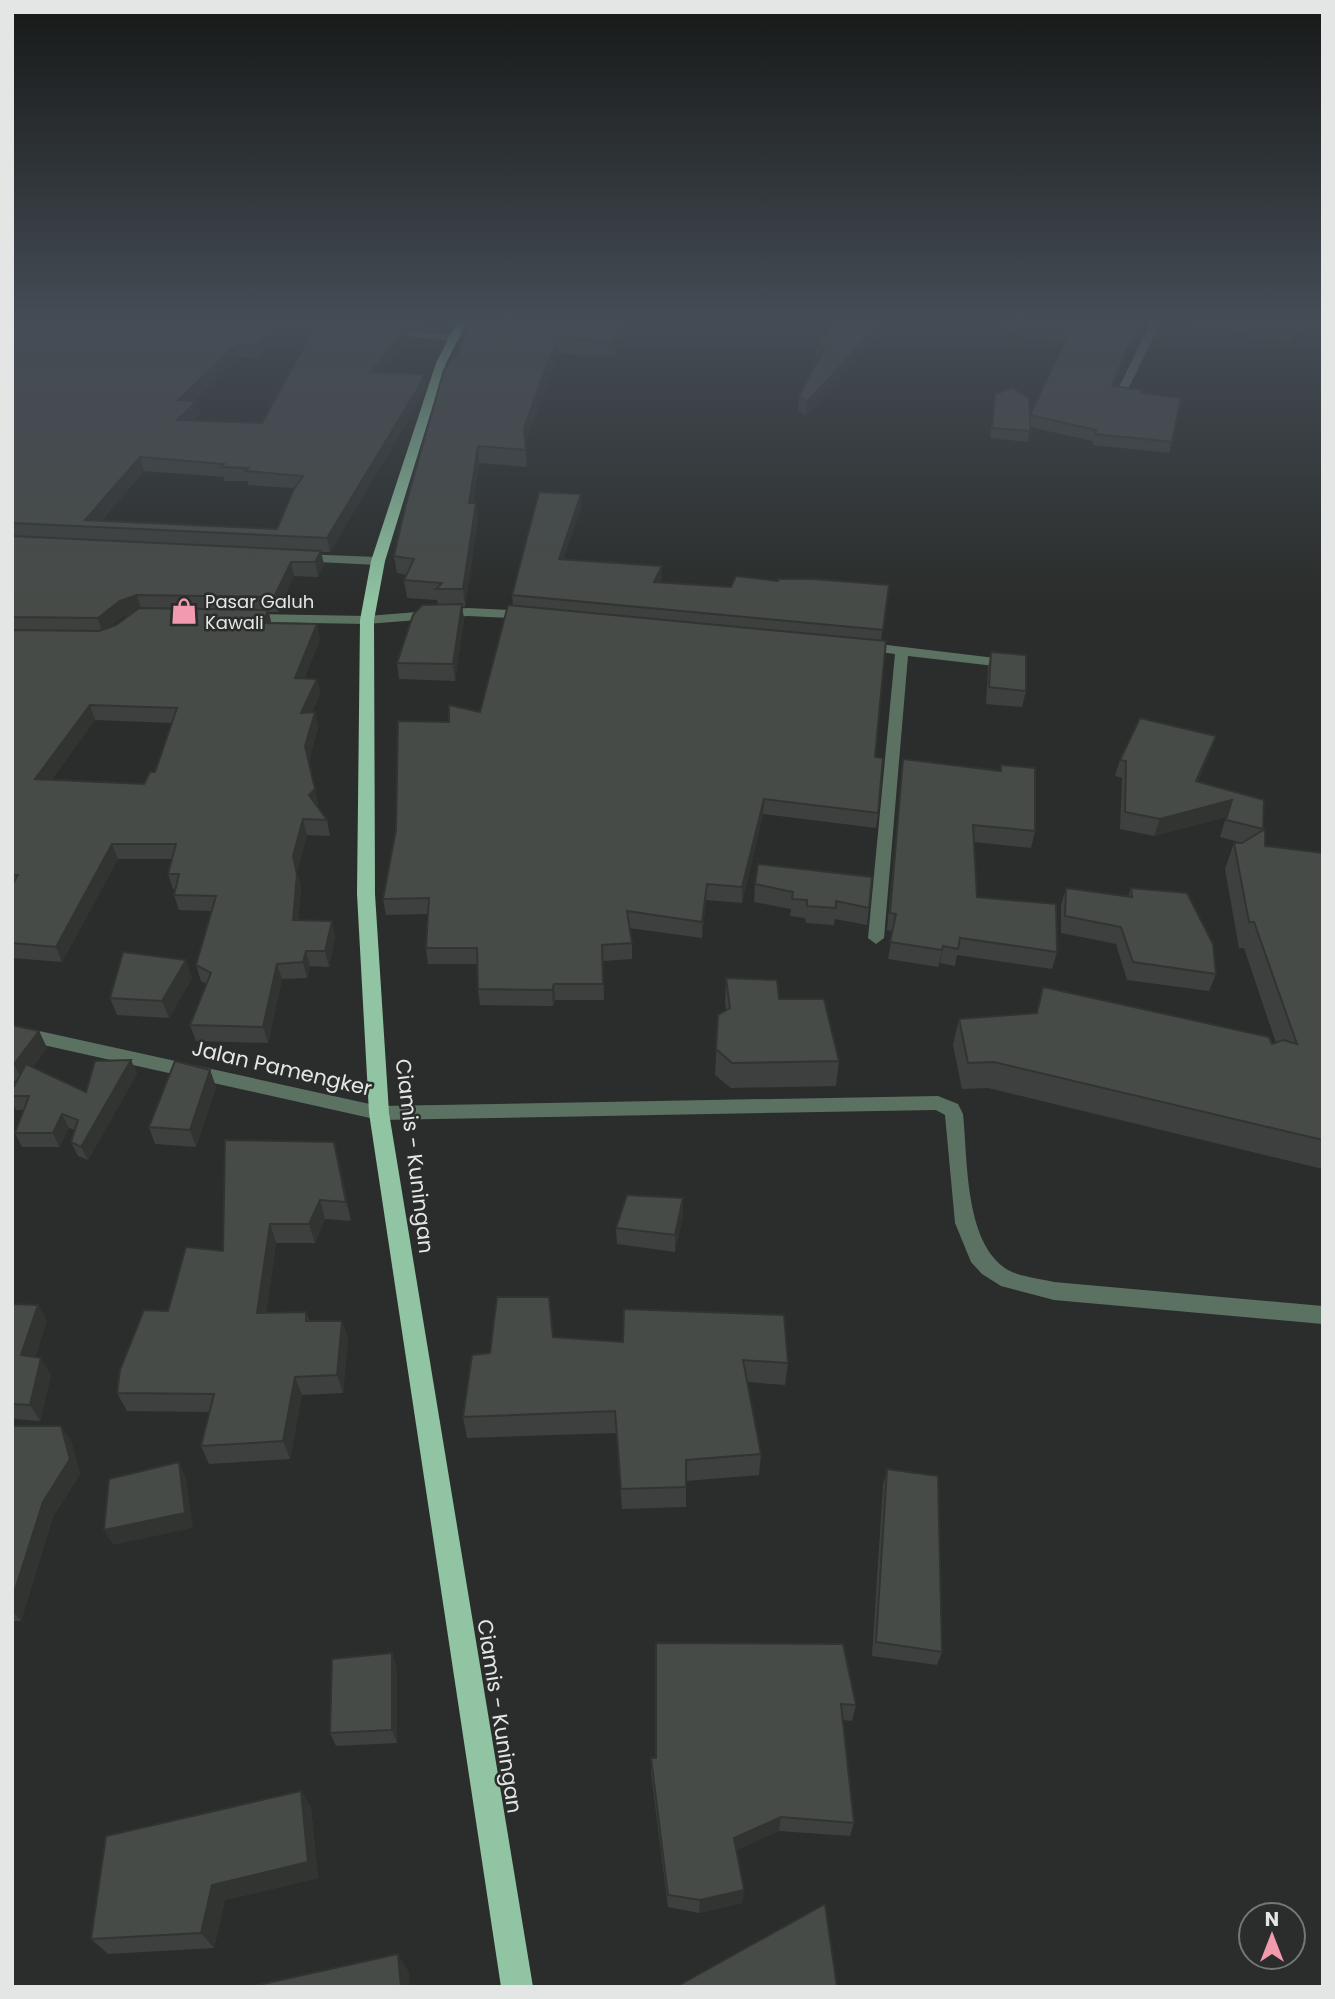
<svg xmlns="http://www.w3.org/2000/svg" width="1335" height="1999" viewBox="0 0 1335 1999" font-family="Poppins,sans-serif">
<style>
.lines{fill:none;stroke-linecap:round;stroke-linejoin:round}
.minor{fill:#5b7162;fill-rule:evenodd}
.trunk{fill:#90c4a2;fill-rule:evenodd}
.wall{fill:#3d403e;fill-rule:evenodd}
.shaded-wall{fill:#323432}
.building{fill:#474b48;stroke:#323432;stroke-width:2;fill-rule:evenodd}
.labels{text-anchor:middle;dominant-baseline:central;stroke-width:5;stroke-linejoin:round;paint-order:stroke}
.far-poi-label{font-size:18px;fill:#e4e6e5;stroke:#2a2d2b;text-anchor:start}
.street-label{font-size:21px;fill:#e4e6e5;stroke:#2a2d2b}
</style>
<rect width="100%" height="100%" fill="#2a2d2b"/>
<g class="lines">
<!-- minor -->
<path class="minor" d="M267 322H301L343 328 338 331 272 325Z
M1151 322H1161L1127 391 1118 393 1117 391Z
M387 329 454 335 459 338 454 341 384 334V330Z
M301 554 378 557 384 561 378 565 297 561 295 558Z
M468 608 528 611 534 615 528 619 468 616 367 624 248 622 242 618 248 614 367 616Z
M862 642 1012 660 1019 664 1012 668 908 656 884 938 876 944 868 938 895 654 857 649 855 646Z
M12 1025 379 1106 938 1096 958 1104 963 1114C968 1161 964 1249 1012 1272 1024 1277 1041 1279 1054 1282L1323 1306V1324L1054 1300 1001 1286 982 1274 971 1262 955 1223 945 1115 936 1110 379 1120 12 1038Z"/>
<!-- trunk -->
<path class="trunk" d="M457 322H467L446 363 385 561 374 620 375 894 389 1113 533 1987H501L369 1113 357 894 360 620 371 561 436 363Z"/>
</g>
<!-- wall -->
<path class="wall" d="M12 322 290 329 260 358 239 357 193 401H197L200 414 193 421 262 423 318 322H424L418 329 408 328 409 340 382 373 425 387 423 395 330 552H321L324 565 318 577 294 576 278 612H269L271 623 320 639 304 679H317L320 694 312 712 318 727 309 761 318 804 317 806 327 820 330 836 307 835 297 871 301 889 298 921 335 936 329 967 310 966 307 978 282 979 268 1043 196 1041 190 1025 207 984 201 981 196 965 212 911 179 910 174 895 175 889H173L168 874 172 859H118L62 962 12 958ZM144 471 224 477V481H248V485L294 488 277 529 101 521ZM132 613 116 625 109 627 124 616ZM95 720 172 723 155 772 144 784 52 779Z
M625 322 622 339H619L615 357 558 354 525 444 527 467 479 463 473 503H476L478 520 465 607H462L464 620 455 681 399 679 397 663 438 605 437 600 407 598 404 580 407 575 397 573 394 556 458 352Z
M1006 322H1146L1126 356 1114 386 1141 393 1172 442 1169 453 1093 445V441L1030 427 1028 442 990 438 995 394 1030 415 1063 344 1004 332Z
M1178 322H1323V337L1293 333 1290 342 1248 336 1249 332Z
M884 330 806 416 798 410 799 396 818 360 815 359 816 346Z
M582 505 563 559 662 578 660 582 731 587 778 581 889 585 881 640 875 757 878 813 876 828 763 814 742 903 706 900 702 938 629 928 632 943V959L603 961 604 1000H555L553 1006 480 1005 478 989V964H428L426 948 428 914 386 915 383 899 449 722 480 712 513 606 512 595Z
M991 652 1026 691 1022 707 986 704 988 668Z
M1216 736 1210 753 1198 781 1263 829 1262 832 1265 846 1323 853V1169L988 1088 962 1089 953 1045 959 1019 1036 1013 1043 987 1272 1044 1276 1043 1244 948H1239L1225 869 1234 843H1243L1220 837 1226 817 1154 836 1120 829 1122 778 1115 776 1120 760Z
M903 759 1000 770 1001 765 1035 831 1031 848 974 842 977 897 1057 952 1052 969 957 955 955 966 940 963 938 967 888 959 893 931 887 930Z
M755 884 869 908 867 925 835 919 834 925 806 923 805 918 790 916 791 909 754 902Z
M1066 888 1128 897 1131 888 1216 974 1209 991 1127 980 1116 944 1061 933V905Z
M192 978 169 1018 117 1015 110 998Z
M726 978 779 999 839 1061 836 1086 731 1088 715 1075 718 1015 726 1010 725 1003Z
M12 1025 39 1031 47 1048 33 1067 86 1092 131 1060 137 1074 88 1160 78 1156 71 1142 75 1130 69 1128 59 1147H22L15 1133 24 1110H16L12 1102V1090L17 1081H12Z
M210 1070 216 1087 196 1147 155 1144 149 1127Z
M339 1161 351 1221 325 1219 315 1243H276L266 1313 306 1312 309 1321H342L348 1339 343 1393 302 1395 290 1459 209 1464 201 1446 209 1412 127 1411 117 1393 168 1311 223 1251Z
M683 1215 675 1252 617 1244 616 1228Z
M12 1304 38 1305 47 1321 35 1357 51 1375 40 1421 12 1419Z
M553 1337 788 1363 785 1385 747 1382 761 1454 759 1475 686 1481V1507L622 1509 616 1433 467 1438 463 1417 490 1353Z
M12 1426 71 1441 80 1474 53 1517 21 1621H12Z
M887 1469 942 1652 937 1665 872 1656 883 1485Z
M656 1643 856 1705 852 1721 843 1720 854 1823 850 1836 779 1831 736 1850 744 1890 742 1903 699 1913 668 1907 651 1773V1758H656Z
M397 1667V1743L336 1746 330 1733Z
M301 1791 311 1808 318 1878 225 1900 214 1948 108 1954 91 1939Z"/>
<!-- shaded-wall -->
<path class="shaded-wall" d="M283 322H289L290 329 260 358 257 346Z
M417 322H424L418 329Z
M622 322H625L622 339Z
M881 322H885L884 330 806 416 807 402Z
M1143 322H1146L1126 356 1110 396 1112 386 1128 346Z
M618 323 619 339 615 357 614 341Z
M408 328 409 340 372 385 371 372Z
M557 338 558 354 525 445 524 428Z
M236 345 239 357 181 412 178 400Z
M424 374 425 387 423 395 330 552 327 538Z
M197 401 200 414 180 433 177 420Z
M478 446 479 463 470 520 469 503Z
M140 457 144 471 95 527 85 520Z
M581 494 582 505 559 571V559Z
M476 503 478 520 465 607 463 589Z
M321 551 324 565 318 577 315 562Z
M291 562 294 576 278 612 274 597Z
M662 566V578L654 594V582Z
M137 595 141 609 124 616 102 632 98 618 120 601Z
M462 604 464 620 455 681 453 664Z
M268 610 272 625 263 623Z
M317 624 320 639 298 693 295 678Z
M317 679 320 694 305 728 301 713Z
M90 705 95 720 41 794 35 779Z
M315 712 318 727 309 761 305 746Z
M1216 736 1210 753 1191 798 1196 781Z
M315 789 318 804 313 810 309 795Z
M764 799 763 814 742 903V887Z
M1232 800 1226 817 1154 836 1160 819Z
M303 819 307 835 297 871 293 856Z
M112 844 118 859 62 962 56 947Z
M297 874 301 889 297 936 293 920Z
M707 884 706 900 702 938V922Z
M332 921 335 936 329 967 325 951Z
M943 946 940 963 938 967 942 950Z
M306 951 310 966 307 978 303 962Z
M186 960 192 978 169 1018 162 1001Z
M277 964 282 979 268 1043 263 1027Z
M554 984 555 1000 553 1006 552 990Z
M39 1031 47 1048 22 1081 14 1064Z
M131 1060 137 1074 88 1160 81 1147Z
M210 1070 216 1087 196 1147 190 1130Z
M62 1114 69 1128 59 1147 53 1133Z
M334 1142 339 1161 351 1221 346 1202Z
M683 1198V1215L675 1252V1235Z
M320 1200 325 1219 315 1243 309 1224Z
M270 1224 276 1243 264 1332 257 1313Z
M38 1305 47 1321 31 1371 21 1355Z
M342 1321 348 1339 343 1393 337 1375Z
M41 1358 51 1375 40 1421 30 1405Z
M295 1377 302 1395 290 1459 283 1441Z
M61 1426 71 1441 80 1474 53 1517 21 1621 12 1611V1599Z
M179 1462 186 1478 193 1528 113 1545 104 1530Z
M392 1653 397 1667V1743L392 1730Z
M301 1791 311 1808 318 1878 225 1900 214 1948 201 1933 212 1885Z
M781 1817 779 1831 733 1852 734 1838Z
M12 1870 15 1872 12 1887Z
M744 1890 742 1903 699 1913 700 1900Z
M398 1954 409 1972 410 1987H401Z"/>
<!-- building -->
<path class="building" d="M12 322H283L257 346 236 345 178 400 197 401 177 420 262 423 318 322H342L408 328 371 372 424 374 421 383 327 538 12 523ZM140 457 224 464 221 467 248 468 245 471 303 476 294 489 277 529 85 520Z
M470 322H622V324L618 323 614 341 557 338 524 428 526 450 478 446 469 503H476L463 589H436L442 583 404 580 414 559 394 556 406 504 444 370 458 352Z
M837 322H881L807 402 799 396 825 347 816 346 832 325Z
M1006 322H1143L1128 346 1112 386 1142 390 1141 393 1181 398 1172 442 1095 434 1096 430 1030 415V431L992 428 995 394 1013 388 1029 398 1030 415 1068 334Z
M1251 322H1323V326L1296 323 1293 332 1251 326 1253 322Z
M539 492 581 494 559 559 662 566 654 582 731 587 736 576 778 581V579H814L889 585 883 630 512 595Z
M12 536 321 551 315 562H291L274 597 137 595 120 601 98 618 12 617Z
M462 604 453 664 397 663 413 615 422 605Z
M508 605 886 641 875 757 883 758 878 813 764 799 742 887 707 884 702 922 627 911 632 943 602 945 603 984H554L552 990 478 989 477 948H426L429 898 383 899 396 830 398 721 449 722V705L480 712Z
M139 608 268 610 263 623 317 624 295 678 317 679 301 713 315 712 305 746 315 789 309 795 327 820 303 819 293 856 297 874 293 920 332 921 325 951H306L303 962 277 964 263 1027 190 1025 211 973 196 965 216 896 174 895 179 874H168L176 844H112L56 947 12 943V885L18 875H12V630L99 631 116 625ZM90 705 177 708 155 772H150L144 784 35 779Z
M991 652 1026 655V691L989 687Z
M1140 718 1216 736 1196 781 1264 800 1263 829 1226 820 1232 800 1160 819 1125 812 1126 761 1120 760Z
M903 759 1001 771V765L1035 768V831L973 825 977 897 1056 904 1057 952 960 938 958 949 943 946 942 950 890 942 896 914 890 913Z
M1265 829V846L1323 853V1140L994 1062 968 1063 959 1019 1037 1013 1043 987 1269 1037 1272 1044 1283 1040 1297 1044 1254 922H1249L1234 843H1242Z
M758 864 872 877 869 908 836 901V908L807 906V900L792 899 793 892 755 884Z
M1066 888 1132 897 1131 888 1187 893 1213 944 1216 974 1133 962 1121 927 1065 916Z
M123 952 186 960 162 1001 110 998Z
M726 978 777 980 779 999H824L839 1061 732 1063 716 1049 718 1015 730 1008Z
M12 1025 39 1031 14 1064H12Z
M131 1060 81 1147 71 1142 78 1120 62 1114 53 1133H15L29 1096H12V1090L26 1064 86 1092 95 1061Z
M175 1061 210 1070 190 1130 149 1127Z
M225 1140 334 1142 346 1202 320 1200 309 1224H270L257 1313 306 1312V1321H342L337 1375 295 1377 283 1441 201 1446 214 1394 117 1393 120 1370 144 1310 168 1311 186 1247 223 1251Z
M627 1195 683 1198 675 1235 616 1228Z
M497 1297H549L553 1337 623 1342 624 1309 784 1315 788 1363 743 1360 761 1454 686 1460V1487L621 1489 615 1411 463 1417 472 1355 490 1353Z
M12 1304 38 1305 21 1355 41 1358 30 1405 12 1404Z
M12 1426H61L70 1459 43 1502 12 1599Z
M179 1462 185 1513 104 1530 109 1479Z
M887 1469 938 1476 942 1652 876 1642Z
M656 1643 843 1644 856 1705 841 1704 854 1823 781 1817 734 1838 744 1890 700 1900 668 1895 651 1758H656Z
M392 1653V1730L330 1733 332 1659Z
M301 1791 308 1862 212 1885 201 1933 91 1939 106 1836Z
M825 1904 837 1987H676L753 1944Z
M398 1954 401 1987H249Z"/>
<!-- sky -->
<linearGradient id="sky" x2="0" y2="1"><stop stop-color="#171918"/><stop offset="0.53" stop-color="#444c55"/><stop offset="1" stop-color="#444c55" stop-opacity="0"/></linearGradient>
<rect width="1335" height="602" fill="url(#sky)"/>
<!-- icons -->
<defs>
<symbol id="shop-bare" viewBox="-9 -9 18 18"><path d="M-5-2.5h2.3a2.7 3.5 0 0 1 5.4 0H5L5.5 6h-11ZM-1.5-2.5h3a1.5 2.3 0 0 0-3 0Z" fill="#f29aae" stroke="#2a2d2b" stroke-width="2.5" paint-order="stroke"/></symbol>
</defs>
<g fill-rule="evenodd">
<use href="#shop-bare" x="165" y="592" width="38" height="38"/>
</g>
<g class="labels">
<!-- far-poi labels -->
<g class="far-poi-label">
<text x="205" y="601">Pasar Galuh<tspan x="205" dy="21">Kawali</tspan></text>
</g>
<!-- street labels -->
<g class="street-label">
<text transform="translate(282 1068) rotate(13)">Jalan Pamengker</text>
<text transform="translate(415 1156) rotate(83)">Ciamis - Kuningan</text>
<text transform="translate(500 1716) rotate(81)">Ciamis - Kuningan</text>
</g>
</g>
<!-- border -->
<rect width="1335" height="1999" fill="none" stroke="#e4e6e5" stroke-width="28"/>
<!-- north arrow -->
<g transform="translate(1272 1936)"><circle r="33" fill="#2a2d2b" stroke="#747775" stroke-width="2"/>
<path d="M0-5L12 26L0 18L-12 26Z" fill="#f29aae"/>
<text y="-10" font-size="19" font-weight="bold" text-anchor="middle" fill="#e4e6e5">N</text>
</g>
</svg>
